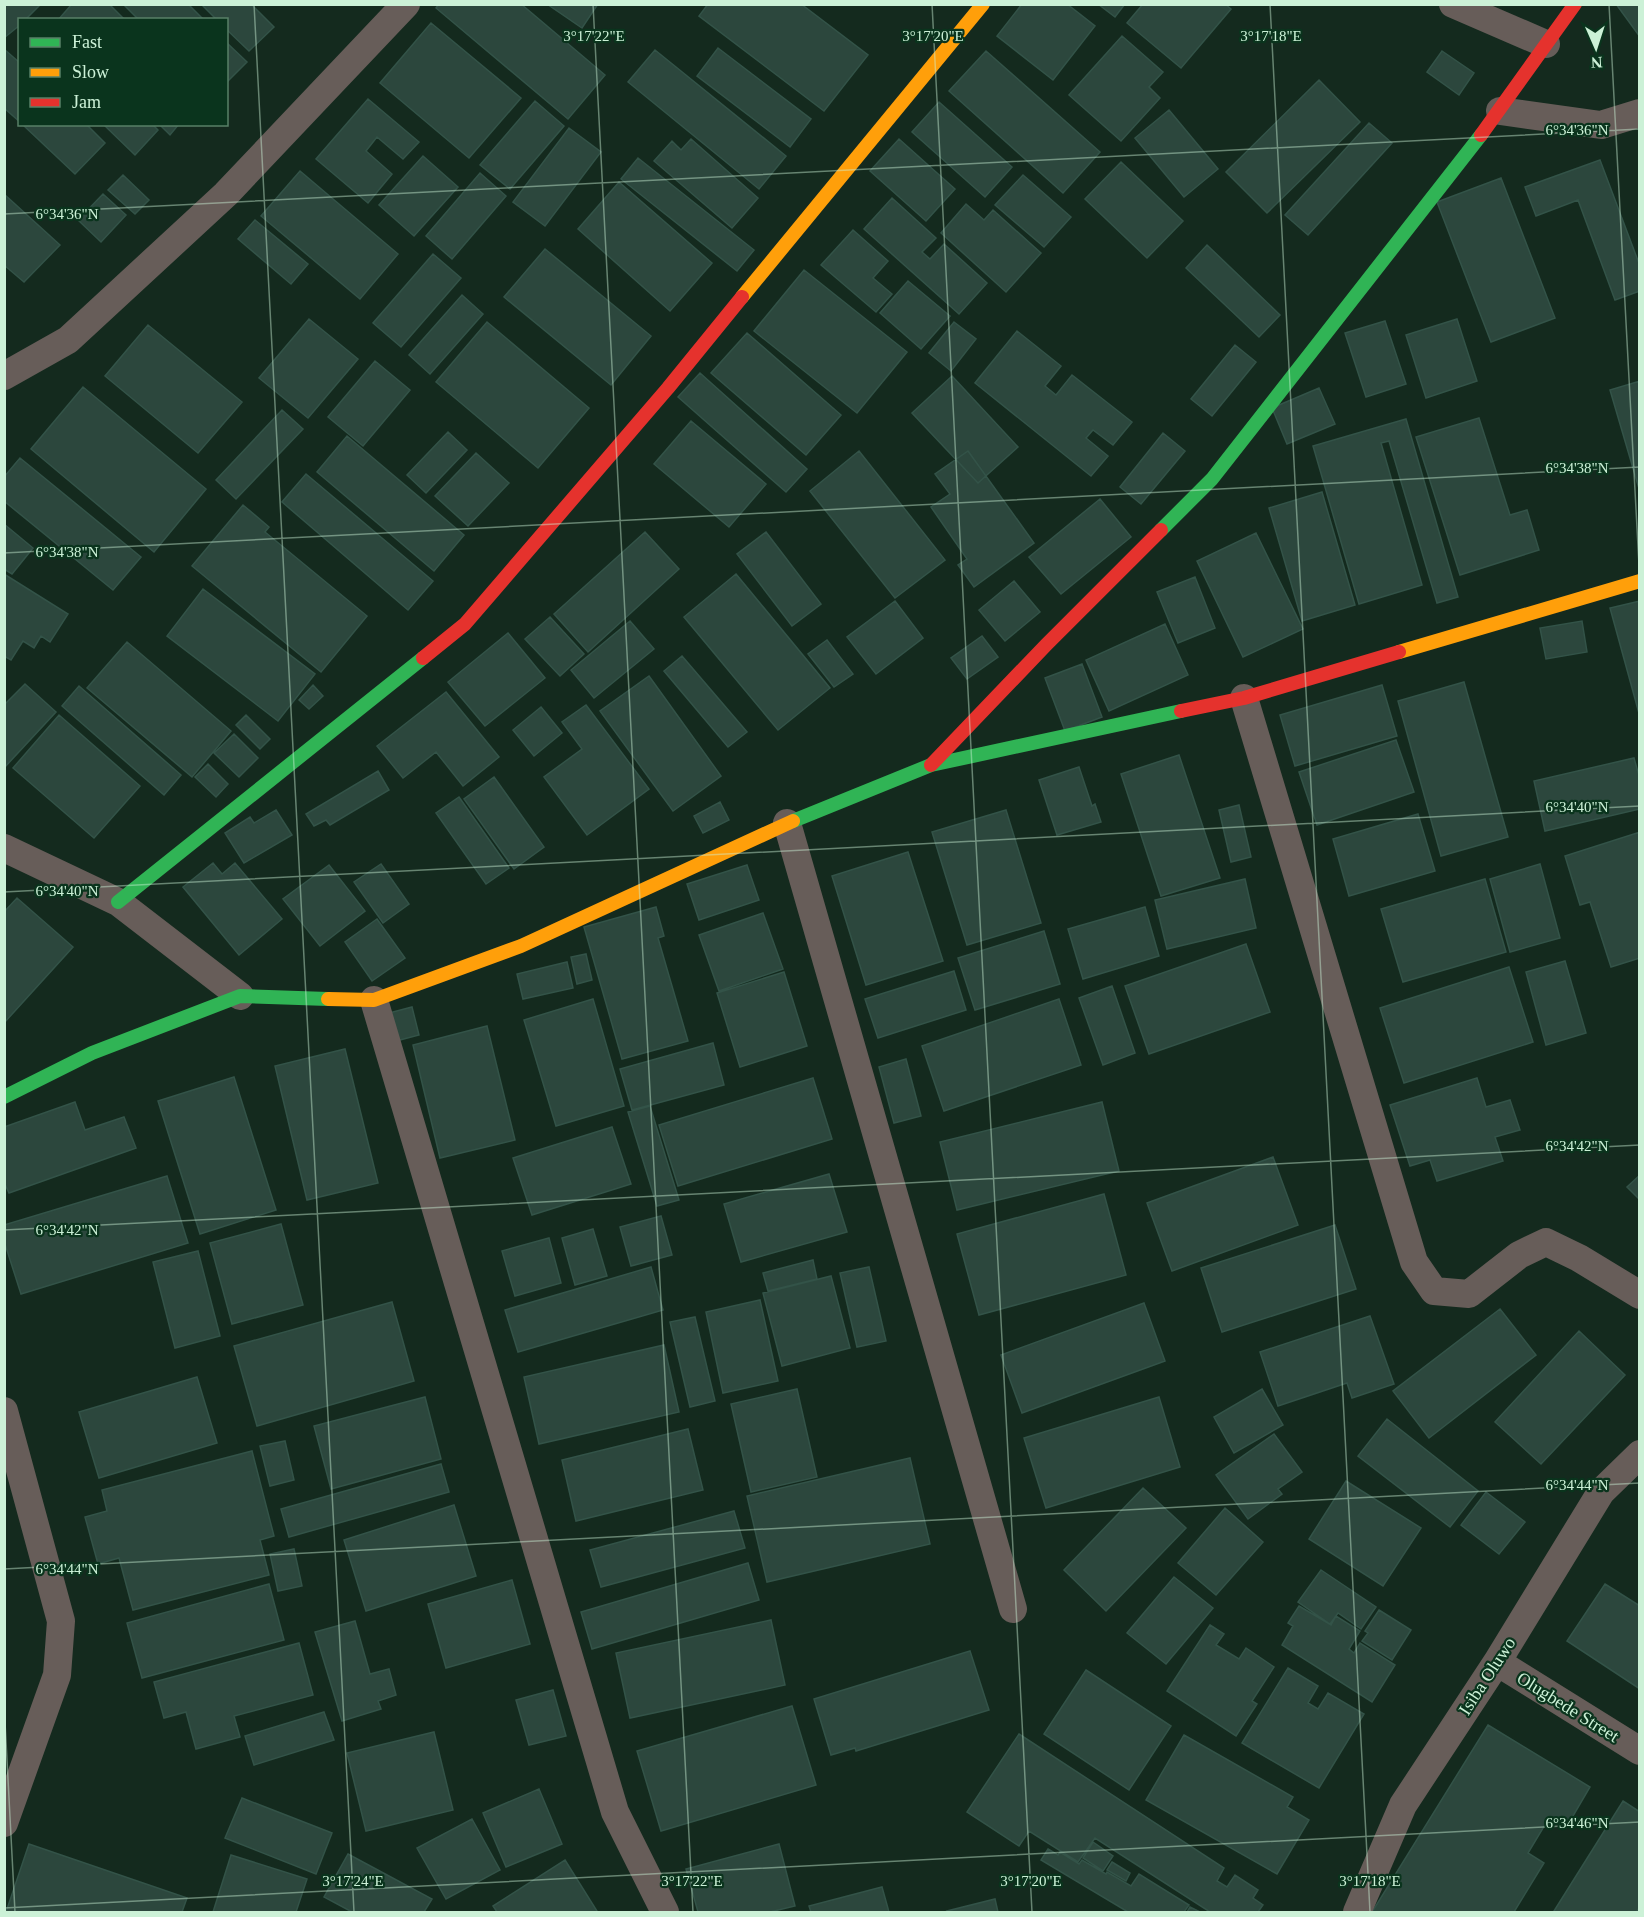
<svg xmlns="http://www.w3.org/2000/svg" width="1644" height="1917" viewBox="0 0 1644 1917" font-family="'Times New Roman',serif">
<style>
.building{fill:#2c473d;stroke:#335348;stroke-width:1.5}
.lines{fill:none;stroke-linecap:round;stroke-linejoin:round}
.street{stroke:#675d59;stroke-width:28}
.fast{stroke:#30b455;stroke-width:14}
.slow{stroke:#ff9f0a;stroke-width:14}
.jam{stroke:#e5322d;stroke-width:14}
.ticks{fill:none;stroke:#ccf1d7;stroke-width:1.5;stroke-opacity:0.45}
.labels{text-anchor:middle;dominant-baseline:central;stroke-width:4.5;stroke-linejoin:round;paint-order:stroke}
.street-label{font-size:18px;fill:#ccf1d7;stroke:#0a341d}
.ticks-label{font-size:15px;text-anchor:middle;fill:#ccf1d7;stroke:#0a341d;stroke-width:4.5;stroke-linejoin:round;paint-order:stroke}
</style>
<rect width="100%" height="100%" fill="#142a1e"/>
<!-- building -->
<path class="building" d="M4 4H41L25 20H20V25L4 38Z
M72 4H109L125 20H58Z
M123 4H188L204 20H139Z
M201 4H251L274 27 249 51 226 29V20H217Z
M439 4H521L605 75 568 119 436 8Z
M547 4H598L582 28Z
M708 4H801L868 55 824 111 699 16Z
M1022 4H1067L1095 26 1053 80 997 36Z
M1098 4H1125L1115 17Z
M1143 4H1225L1231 9 1181 68 1127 23Z
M1616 4H1640V37Z
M431 23 521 98 469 158 380 83Z
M1122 36 1163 72 1149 87 1160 98 1121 141 1069 95Z
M226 42 247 62 226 83Z
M718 48 811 119 790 147 697 76Z
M4 49 20 63V122L4 108Z
M655 50 786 156 759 189 628 82Z
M986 51 1100 152 1063 193 949 91Z
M1442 51 1474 73 1459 95 1427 72Z
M1319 80 1360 122 1267 213 1226 172Z
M368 99 419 142 403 159 377 137 366 151 392 174 368 203 316 159Z
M535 101 564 126 510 189 480 165Z
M939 102 1012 167 985 197 912 132Z
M1169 110 1218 169 1184 197 1135 138Z
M1369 123 1392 143 1308 235 1285 215Z
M22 124H86L105 143 75 174Z
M103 124H152L158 130 135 155Z
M159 124H179L170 135Z
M569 128 601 152 545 226 513 202Z
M691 139 758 198 732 228 654 161 672 141 681 150Z
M899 139 955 189 926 221 870 171Z
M423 156 458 187 414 236 379 205Z
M638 158 754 250 737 271 621 179Z
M1600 160 1640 266V291L1615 300 1578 200 1536 216 1525 187Z
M1121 162 1183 221 1147 258 1085 199Z
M300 171 398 254 360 299 261 216Z
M480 173 506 196 452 259 426 236Z
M123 175 149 200 135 214 108 190Z
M1023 175 1071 217 1044 247 995 205Z
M1501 178 1555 318 1491 342 1437 202Z
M619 182 712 263 670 311 578 229Z
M4 194 60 245 24 282 4 265Z
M103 194 126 215 101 242 78 220Z
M892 198 936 238 922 252 930 259 944 244 987 283 959 314 864 229Z
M966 204 984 220 993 210 1041 253 1006 292 941 233Z
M255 220 308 264 291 284 238 239Z
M853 230 888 261 873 278 892 294 876 312 821 265Z
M1207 245 1280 315 1259 337 1186 268Z
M545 249 651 336 611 385 504 297Z
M433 254 461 278 401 347 373 323Z
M804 270 907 352 857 413 754 331Z
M908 281 950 316 921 349 880 313Z
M462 295 483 314 430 374 409 355Z
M309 319 358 359 308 418 259 378Z
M1457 319 1477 381 1426 398 1406 335Z
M1385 321 1406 384 1366 397 1345 333Z
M487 322 589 408 538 468 436 382Z
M954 322 976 339 951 371 929 353Z
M148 325 242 402 198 453 105 376Z
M1017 331 1061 366 1045 386 1056 395 1072 375 1132 422 1113 445 1093 430 1086 438 1108 456 1091 476 975 383Z
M747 333 841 415 806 455 711 373Z
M1235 345 1256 362 1212 416 1191 399Z
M375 361 410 390 363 446 328 417Z
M700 373 807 469 786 492 678 397Z
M952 376 1018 447 978 483 912 413Z
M1640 381V492L1610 390Z
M83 387 206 489 154 552 31 449Z
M1319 388 1335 424 1287 444 1272 408Z
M282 410 303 429 236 499 216 480Z
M1479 418 1510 515 1527 510 1539 550 1460 575 1416 437Z
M1406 419 1458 597 1437 603 1389 441 1381 443 1422 585 1359 604 1313 446Z
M691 421 766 484 729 527 654 464Z
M448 432 467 450 426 493 407 475Z
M1163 433 1185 451 1141 504 1120 487Z
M347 436 464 535 434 571 317 472Z
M859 451 945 560 895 598 810 491Z
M968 451 1034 543 974 587 958 565 967 559 931 507 950 494 935 474Z
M476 453 509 483 468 526 435 496Z
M20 458 141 557 113 590 4 501V477Z
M306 474 433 581 408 610 282 502Z
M1322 492 1355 605 1302 621 1269 508Z
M1100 499 1131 537 1061 594 1029 557Z
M243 505 269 527 265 532 367 616 321 672 192 566Z
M4 524 33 548 12 574 4 569Z
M645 532 679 569 588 652 554 614Z
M766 532 821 604 792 626 737 554Z
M1256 533 1303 629 1243 657 1197 561Z
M4 574 68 614 50 642 41 636 34 648 23 641 11 660 4 656Z
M736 574 830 688 778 730 684 617Z
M1195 577 1215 628 1178 643 1157 592Z
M1014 581 1040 612 1005 641 979 610Z
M203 589 315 674 278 721 167 636Z
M895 601 923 638 876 674 847 637Z
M1640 601V717L1610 608Z
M550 617 584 654 560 676 525 639Z
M630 621 654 649 594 698 571 670Z
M1582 621 1587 652 1546 659 1540 628Z
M1165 624 1188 675 1109 711 1086 660Z
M508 633 545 678 485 726 448 682Z
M982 636 998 657 967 679 951 658Z
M827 640 853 674 834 687 808 654Z
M127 642 231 731 192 777 87 688Z
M682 656 747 732 728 747 664 671Z
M1082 664 1102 717 1065 731 1045 678Z
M649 676 721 776 673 811 600 711Z
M1464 682 1508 837 1441 856 1398 701Z
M25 684 56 712 4 768V705Z
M313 685 323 696 309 709 299 700Z
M1382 685 1397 736 1295 766 1280 715Z
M79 686 181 775 164 795 62 706Z
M446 692 499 757 463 786 436 752 403 778 377 746Z
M586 705 649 789 587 835 544 777 582 749 562 722Z
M541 707 562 733 534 756 513 730Z
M59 715 140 786 94 838 13 768Z
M246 715 270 739 260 749 236 725Z
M234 734 258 758 239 777 214 753Z
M1396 740 1414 792 1317 825 1299 772Z
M1179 755 1220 878 1161 896 1121 774Z
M1634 758 1640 779V809L1545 831 1534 781Z
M208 764 228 784 216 797 195 777Z
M1079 767 1092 806 1095 804 1101 822 1057 835 1039 780Z
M378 771 389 790 330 825 326 820 314 826 306 814Z
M494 777 544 847 514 869 464 799Z
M459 797 509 868 486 884 436 813Z
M720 802 729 820 703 833 694 816Z
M1239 805 1251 857 1231 862 1219 810Z
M276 810 292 835 244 863 225 833 250 817 254 823Z
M1006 810 1041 923 967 945 932 832Z
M1418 814 1435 871 1349 896 1333 839Z
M1640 832V958L1611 967 1590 902 1580 905 1565 856Z
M908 852 943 961 866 985 832 876Z
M213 863 222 874 235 863 282 919 239 955 183 887Z
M381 864 409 904 383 923 354 882Z
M1540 864 1560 938 1510 952 1490 879Z
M329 865 365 911 320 946 283 899Z
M747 865 759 900 699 920 687 884Z
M1245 879 1256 928 1167 949 1155 900Z
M1485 879 1506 952 1403 982 1381 909Z
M17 898 73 947 4 1023V912Z
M656 907 664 936 658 938 688 1041 622 1059 584 927Z
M1145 907 1159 956 1083 979 1068 929Z
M763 913 783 969 719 991 699 935Z
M377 919 405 958 372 981 345 942Z
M1044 931 1060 984 975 1010 958 958Z
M1246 944 1270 1012 1149 1054 1125 986Z
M586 954 592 980 577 984 571 957Z
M1565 961 1586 1033 1546 1045 1526 972Z
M567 962 573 988 523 999 517 974Z
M1509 967 1533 1042 1404 1083 1380 1008Z
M954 971 966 1010 878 1038 865 999Z
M784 972 807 1046 740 1067 717 993Z
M1112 986 1135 1053 1103 1065 1079 998Z
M593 999 624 1106 556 1126 524 1020Z
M1059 999 1081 1065 944 1111 922 1046Z
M412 1007 419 1035 396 1041 389 1013Z
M487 1026 515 1140 440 1158 413 1045Z
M713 1043 724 1085 632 1110 620 1069Z
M345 1049 378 1183 307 1200 275 1066Z
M906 1059 921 1116 894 1123 879 1067Z
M234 1077 276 1210 200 1234 158 1101Z
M813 1078 832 1139 678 1186 659 1125Z
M1477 1078 1486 1107 1510 1100 1520 1130 1495 1137 1503 1161 1437 1181 1430 1160 1410 1166 1390 1105Z
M75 1102 85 1130 124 1117 136 1148 9 1193 4 1182V1127Z
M1102 1102 1119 1171 957 1210 940 1142Z
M650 1106 679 1200 657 1206 628 1112Z
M612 1127 631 1184 532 1215 513 1158Z
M1273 1157 1298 1225 1172 1271 1147 1203Z
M829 1174 847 1232 741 1262 724 1204Z
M1640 1175V1200L1627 1187Z
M167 1176 188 1243 21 1294 4 1241V1225Z
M1104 1194 1126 1275 979 1315 957 1234Z
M661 1216 672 1255 631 1266 620 1227Z
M281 1224 303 1305 232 1324 210 1243Z
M1335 1225 1356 1289 1222 1332 1201 1268Z
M593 1229 607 1276 575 1285 562 1238Z
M549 1238 561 1283 515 1296 502 1251Z
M198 1251 220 1336 175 1348 153 1262Z
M813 1260 817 1279 768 1291 763 1273Z
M651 1267 663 1310 518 1352 505 1310Z
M869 1267 886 1341 857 1347 840 1273Z
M831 1276 850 1348 782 1366 763 1293Z
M760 1300 778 1381 723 1393 706 1312Z
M392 1302 414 1381 257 1426 234 1346Z
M1144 1303 1165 1361 1022 1413 1001 1355Z
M1500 1309 1536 1355 1429 1438 1393 1391Z
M1370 1316 1394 1384 1352 1398 1347 1383 1278 1406 1260 1352Z
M695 1317 715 1401 690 1407 670 1322Z
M1579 1331 1625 1375 1541 1464 1495 1422Z
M664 1345 679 1412 539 1444 524 1377Z
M197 1377 217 1443 99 1478 79 1412Z
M797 1389 817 1477 751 1492 731 1404Z
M1262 1389 1283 1425 1234 1453 1214 1417Z
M425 1397 441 1459 331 1489 314 1426Z
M1159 1397 1180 1467 1046 1508 1024 1438Z
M1387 1419 1478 1491 1450 1527 1358 1456Z
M688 1429 703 1490 576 1521 562 1460Z
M1274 1434 1302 1472 1278 1489 1282 1494 1248 1519 1216 1475Z
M285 1441 294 1480 270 1486 260 1446Z
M252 1451 274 1536 260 1540 269 1575 133 1610 119 1558 98 1564 85 1517 107 1511 102 1490Z
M910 1458 930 1544 767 1582 747 1496Z
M441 1464 449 1492 289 1537 281 1509Z
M1346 1481 1421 1528 1383 1586 1309 1539Z
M1143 1488 1186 1528 1106 1611 1064 1570Z
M1486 1492 1525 1522 1499 1554 1461 1525Z
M454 1505 476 1576 366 1611 344 1540Z
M1225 1508 1263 1542 1216 1595 1178 1563Z
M734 1511 745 1548 601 1587 590 1550Z
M294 1549 302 1586 278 1591 270 1554Z
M748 1563 759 1600 592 1649 581 1612Z
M1321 1570 1376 1607 1361 1629 1338 1613 1330 1624 1298 1602Z
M1174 1577 1213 1608 1166 1664 1127 1633Z
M512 1580 530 1644 446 1668 428 1604Z
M269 1584 284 1640 142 1678 127 1623Z
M1605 1584 1640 1606V1689L1567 1641Z
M1299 1606 1331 1625 1336 1616 1360 1631 1349 1649 1354 1653 1360 1643 1395 1665 1372 1702 1282 1645 1293 1626 1288 1623Z
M1379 1610 1411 1630 1392 1660 1362 1641 1368 1633 1365 1631Z
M771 1620 785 1685 630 1718 616 1653Z
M355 1621 370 1674 389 1669 396 1695 378 1701 381 1709 342 1721 315 1632Z
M1210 1625 1224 1634 1216 1645 1239 1659 1246 1648 1274 1667 1252 1701 1257 1704 1236 1736 1167 1691Z
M299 1643 313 1695 234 1716 240 1737 196 1749 186 1712 164 1718 154 1682Z
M970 1651 989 1710 856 1751 855 1748 831 1755 814 1699Z
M1288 1668 1318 1686 1308 1703 1318 1709 1328 1693 1364 1714 1319 1788 1242 1743Z
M1086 1670 1171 1726 1129 1790 1044 1734Z
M553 1690 566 1736 529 1745 516 1700Z
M792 1706 816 1785 661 1831 637 1751Z
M324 1712 334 1740 254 1765 245 1736Z
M1488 1725 1590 1787 1566 1828 1549 1818 1528 1853 1544 1863 1514 1912H1372Z
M434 1732 453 1810 366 1831 347 1753Z
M1019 1734 1224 1868 1217 1881 1227 1887 1235 1875 1258 1890 1253 1898 1263 1905 1258 1912H1210L1095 1838 1078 1862 1029 1831 1019 1846 967 1812Z
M1184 1735 1293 1797 1287 1807 1309 1820 1277 1874 1146 1800Z
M539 1789 562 1844 506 1867 483 1813Z
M242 1798 332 1833 316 1874 225 1838Z
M1623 1801 1640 1812V1907L1636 1912H1556L1554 1911Z
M472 1819 500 1870 446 1899 417 1848Z
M1093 1842 1113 1856 1103 1871 1083 1858Z
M29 1844 187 1898 182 1912H6Z
M779 1844 795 1906 770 1912H698L686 1869Z
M1048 1849 1058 1855 1060 1852 1079 1864 1082 1860 1106 1874 1107 1872 1131 1886 1139 1874 1189 1905 1184 1912H1128L1041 1860Z
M348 1854 432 1899 424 1912H352L324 1897Z
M231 1855 307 1879 296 1912H213Z
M565 1860 597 1911 594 1912H497L493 1906Z
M1112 1862 1130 1873 1126 1881 1107 1870Z
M882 1887 889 1912H811L809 1906Z
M995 1899 998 1912H948L947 1911Z
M1190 1907 1200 1912H1187Z"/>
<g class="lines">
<!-- street -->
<path class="street" d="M1453 4 1546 44
M1500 111 1601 125 1640 113
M4 376 68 340 226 194 406 4
M1244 698 1414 1262 1434 1291 1469 1294 1519 1255 1546 1242 1579 1258 1640 1295
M787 823 1013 1609
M4 848 118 902 240 996
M374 1000 615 1812 665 1912
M4 1411 61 1621 57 1675 4 1823
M1497 1662 1640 1751
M1357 1912 1403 1805 1497 1662 1601 1492 1640 1454"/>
<!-- fast -->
<path class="fast" d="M1161 530 1212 479 1481 135
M793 821 931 765 1181 711
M118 902 423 658
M4 1097 92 1053 240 996 328 999"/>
<!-- slow -->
<path class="slow" d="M742 297 983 4
M1399 652 1640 581
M328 999 374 1000 521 946 793 821"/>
<!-- jam -->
<path class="jam" d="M1481 135 1575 4
M423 658 465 624 668 388 742 297
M1181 711 1244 698 1399 652
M931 765 1046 645 1161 530"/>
</g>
<!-- ticks -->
<path class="ticks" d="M254 4 354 1912M593 4 693 1912M932 4 1032 1912M1270 4 1370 1912M1609 4 1640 584M4 214 1640 129M4 553 1640 467M4 892 1640 806M4 1230 1640 1145M4 1569 1640 1483M4 1703 15 1912M4 1908 1640 1822"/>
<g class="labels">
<!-- street labels -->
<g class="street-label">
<text transform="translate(1487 1676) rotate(-57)">Isiba Oluwo</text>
<text transform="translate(1568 1707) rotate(32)">Olugbede Street</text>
</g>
</g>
<g class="ticks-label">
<text x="594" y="41">3°17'22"E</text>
<text x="933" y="41">3°17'20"E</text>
<text x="1271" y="41">3°17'18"E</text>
<text x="1577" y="135">6°34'36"N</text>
<text x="67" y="219">6°34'36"N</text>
<text x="1577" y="473">6°34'38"N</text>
<text x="67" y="557">6°34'38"N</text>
<text x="1577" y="812">6°34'40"N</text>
<text x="67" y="896">6°34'40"N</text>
<text x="1577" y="1151">6°34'42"N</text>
<text x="67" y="1235">6°34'42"N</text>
<text x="1577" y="1490">6°34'44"N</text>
<text x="67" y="1574">6°34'44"N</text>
<text x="1577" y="1828">6°34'46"N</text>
<text x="353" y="1886">3°17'24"E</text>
<text x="692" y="1886">3°17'22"E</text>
<text x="1031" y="1886">3°17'20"E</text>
<text x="1370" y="1886">3°17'18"E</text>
</g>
<!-- border -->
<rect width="1644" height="1917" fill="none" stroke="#ccf1d7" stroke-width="12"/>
<!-- legend -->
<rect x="18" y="18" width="210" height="108" fill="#0a341d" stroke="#588067" stroke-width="1.5"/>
<rect x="30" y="38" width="30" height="9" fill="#30b455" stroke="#588067" stroke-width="1.5"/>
<text x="72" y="48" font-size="18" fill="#ccf1d7">Fast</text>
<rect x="30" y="68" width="30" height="9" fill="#ff9f0a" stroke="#588067" stroke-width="1.5"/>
<text x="72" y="78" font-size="18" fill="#ccf1d7">Slow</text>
<rect x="30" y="98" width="30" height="9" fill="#e5322d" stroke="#588067" stroke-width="1.5"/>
<text x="72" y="108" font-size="18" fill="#ccf1d7">Jam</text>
<!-- north arrow -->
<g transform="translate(1596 48) rotate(177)" stroke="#0a341d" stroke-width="4.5" paint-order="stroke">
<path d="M0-4.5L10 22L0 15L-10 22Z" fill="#ccf1d7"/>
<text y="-9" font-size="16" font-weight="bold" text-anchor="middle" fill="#ccf1d7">N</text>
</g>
</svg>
